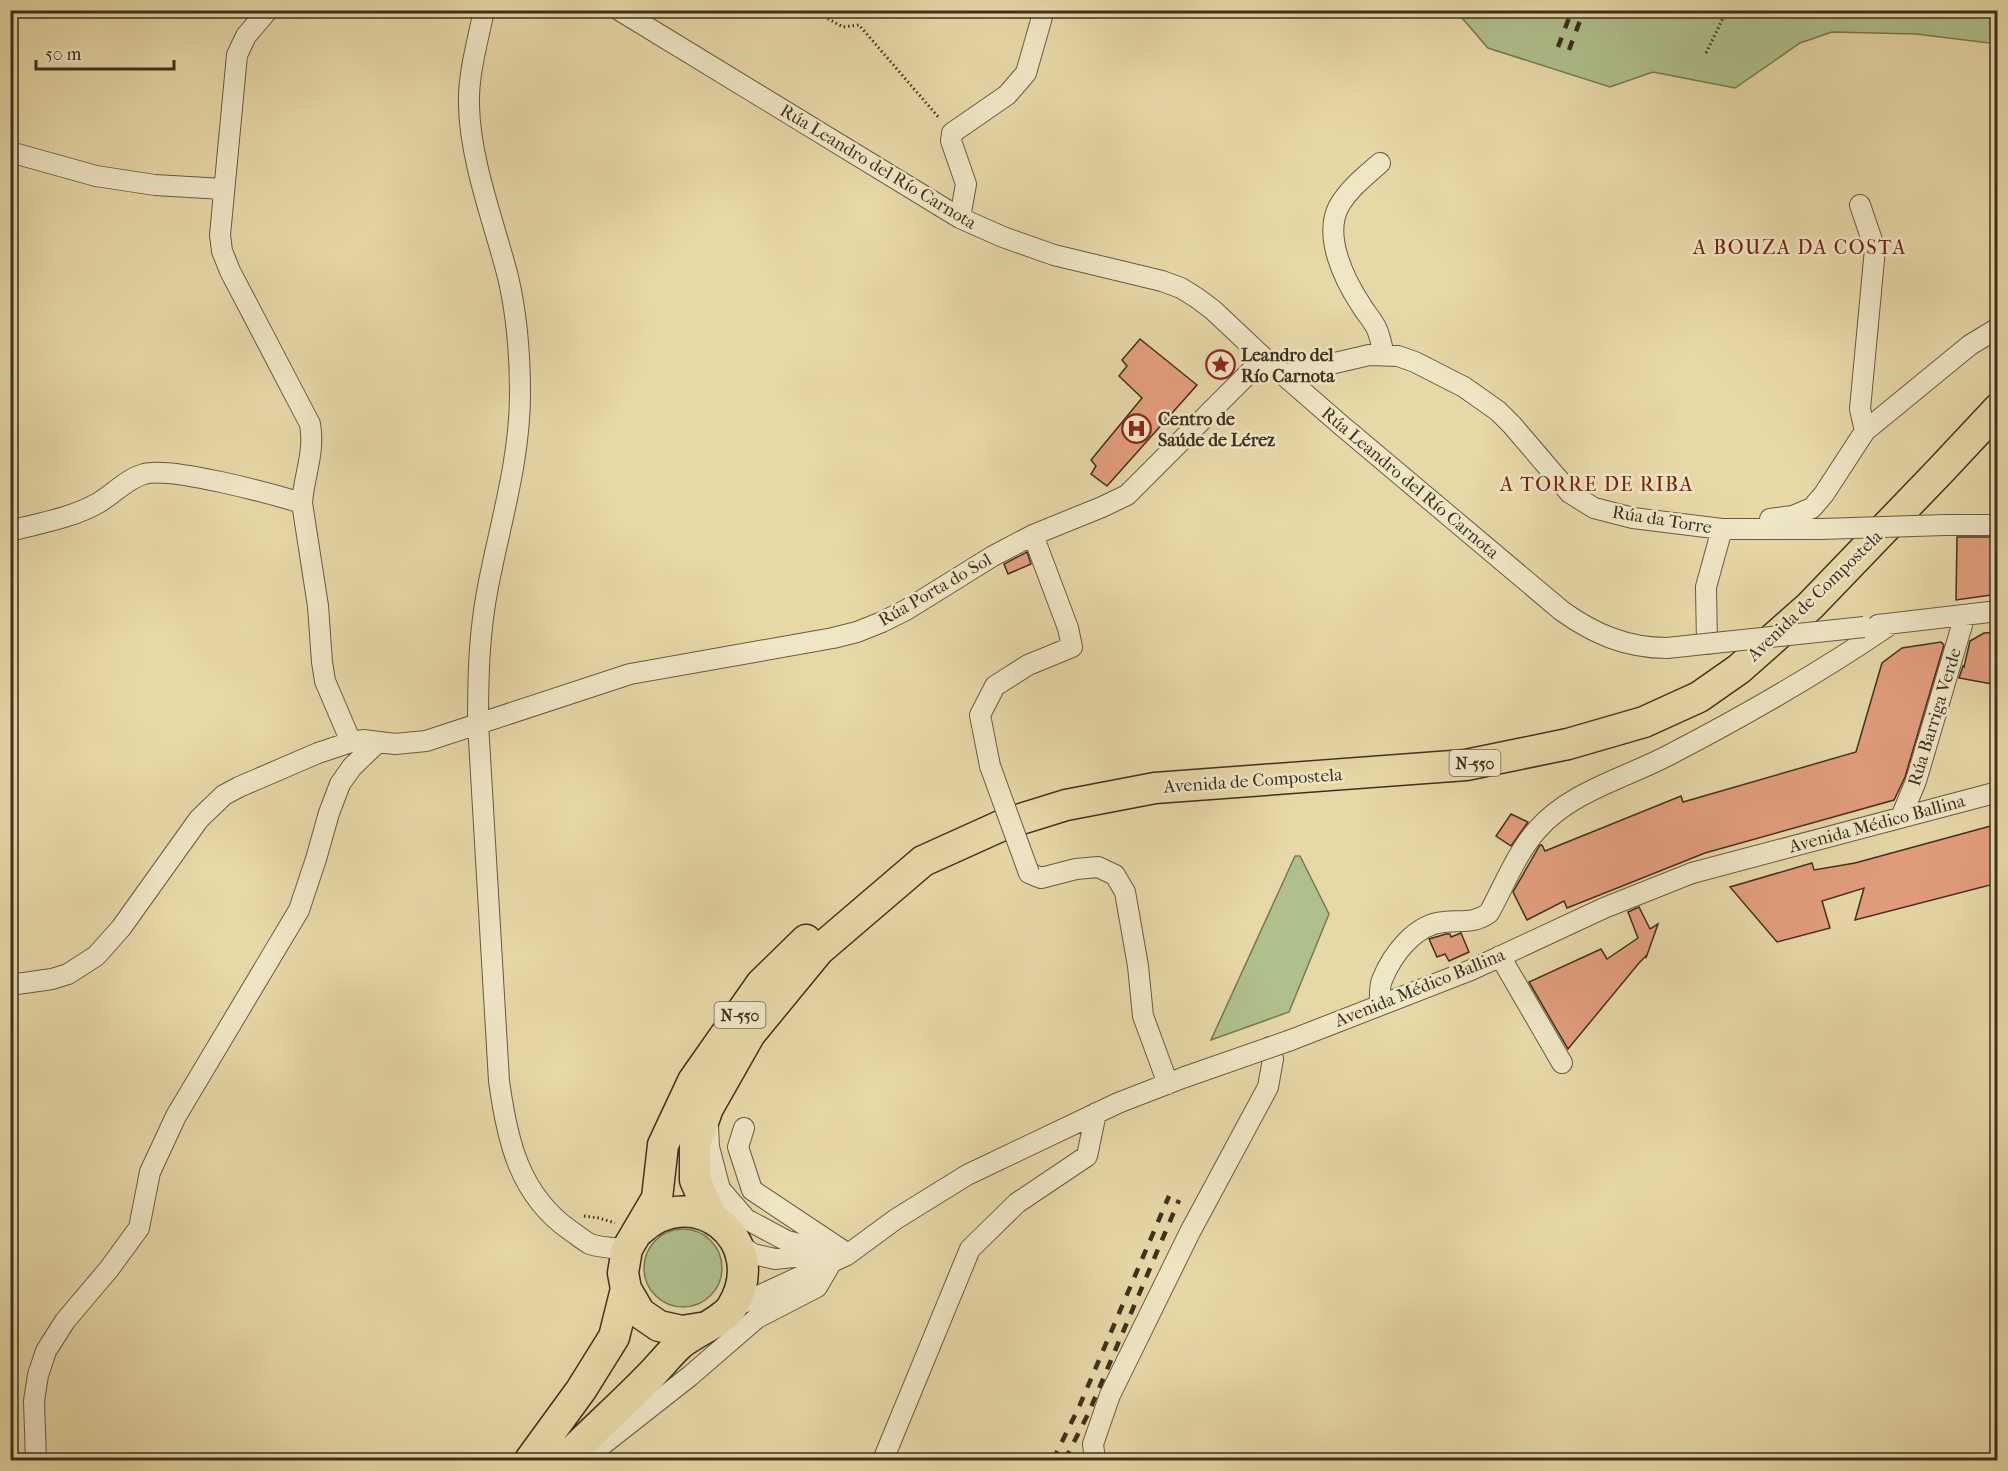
<svg xmlns="http://www.w3.org/2000/svg" width="2008" height="1471" viewBox="0 0 2008 1471" font-family="'IM FELL French Canon',serif">
<style>
.green{fill:#b0c08c;stroke:#777855;stroke-width:1.5}
.building{fill:#e39e7e;stroke:#3e301e;stroke-width:1.5}
.lines{fill:none;stroke-linecap:round;stroke-linejoin:round}
.minor-casing{stroke:#685a40;stroke-width:22}
.highway-casing{stroke:#3e301e;stroke-width:33}
.path{stroke:#3e301e;stroke-width:3;stroke-dasharray:1.5 3;stroke-linecap:butt}
.minor{stroke:#efe6c6;stroke-width:20}
.highway{stroke:#e7d8a8;stroke-width:30}
.rail{stroke:#3e301e;stroke-width:4.5;stroke-dasharray:10 10;stroke-linecap:butt}
.minor-bridge-casing{stroke:#685a40;stroke-width:22;stroke-linecap:butt}
.minor-bridge{stroke:#efe6c6;stroke-width:20}
.labels{text-anchor:middle;dominant-baseline:central;stroke-width:5;stroke-linejoin:round;paint-order:stroke}
.shield{fill:#efe6c6;stroke:#736750;stroke-width:1.5}
.shield-label{font-size:16px;font-weight:bold;fill:#3e301e}
.street-label{font-size:18px;fill:#3e301e;stroke:#efe6c6}
.poi-label{font-size:18px;font-weight:bold;fill:#3e301e;stroke:#efe6c6;text-anchor:start}
.neighbourhood-label{font-size:20px;letter-spacing:1.5px;fill:#7a1f14;stroke:#efe6c6}
</style>
<rect width="100%" height="100%" fill="#e7d8a8"/>
<filter id="stains"><feTurbulence type="fractalNoise" baseFrequency=".00333" numOctaves="4"/><feColorMatrix values="0 0 0 0 .2 0 0 0 0 .09 0 0 0 0 .02 0 0 0 .5 -.17"/></filter>
<radialGradient id="worn" r=".72"><stop offset=".6" stop-color="#630" stop-opacity="0"/><stop offset="1" stop-color="#630" stop-opacity=".3"/></radialGradient>
<!-- green -->
<path class="green" d="M1456 11H1997V44L1916 34 1832 32 1800 43 1735 88 1653 72 1610 87 1488 48Z
M1295 856H1300L1329 914 1289 1012 1211 1040Z
M644 1268a39 39 0 1 1 78 0a39 39 0 1 1-78 0Z"/>
<!-- building -->
<path class="building" d="M1140 339 1197 385 1107 486 1091 474 1096 466 1091 460 1142 398 1119 376 1127 366 1122 360Z
M1957 537H1998V594L1956 600Z
M1027 552 1031 564 1008 574 1004 564Z
M1998 632V685L1959 678 1963 666 1964 667 1970 641 1984 633Z
M1941 642 1944 645 1905 777 1894 800 1705 853 1567 908 1564 901 1527 920 1513 892 1540 845H1542L1545 851 1681 796 1683 802 1856 752 1882 663 1902 648Z
M1511 814 1528 822 1511 846 1496 836Z
M1998 824V883L1855 920 1864 888 1822 901 1830 928 1777 942 1730 887 1812 863 1814 870 1855 863Z
M1639 907 1650 929 1658 924 1646 958V956L1639 963 1568 1049 1529 982 1601 949 1607 959 1638 938 1628 912Z
M1461 933 1469 952 1449 961 1445 954 1437 957 1429 939 1446 934H1450L1451 937Z"/>
<g class="lines">
<defs>
<path id="minor" d="M268 10 246 36 237 55 220 235 222 251 230 271 310 424C315 453 304 475 302 503L318 606 322 662 325 681 351 742
M484 10C478 41 468 73 469 105 470 161 494 222 508 277 517 315 520 356 520 394 520 460 500 524 488 587 479 632 478 677 478 723L499 1081C507 1140 519 1195 571 1231 577 1235 584 1241 590 1244 601 1248 616 1248 627 1249
M619 10 960 218 1003 237 1054 255 1162 281 1181 288 1197 298 1213 310 1264 358 1341 425 1562 611C1594 634 1627 648 1667 648
M10 152 96 176 155 185 223 189
M1380 163C1365 176 1349 189 1339 206 1323 236 1344 279 1361 305 1365 312 1370 317 1374 324 1380 332 1381 345 1384 354
M1860 205 1875 249 1860 409 1865 431
M960 218 966 184 951 141 952 133 1007 95 1026 73 1044 10
M1284 375 1369 355 1398 356 1415 362 1464 387 1498 411 1512 425 1570 493 1594 508 1633 518 1722 529H1821
M1770 519 1793 516 1812 508 1824 494 1865 431 1970 345 1998 328
M1945 525H1998
M10 531C40 523 72 518 98 503 114 494 126 479 144 474 170 466 272 494 302 503
M1878 625 1998 611
M1707 644 1706 587 1722 529
M990 766 980 715 995 686 1028 665 1072 647 1068 628 1033 535
M1901 817 1916 781 1965 615
M1029 873 1041 878 1076 869 1098 867 1115 875 1125 892 1138 966 1143 1016 1168 1084
M1500 956 1562 1063
M10 985 52 979 68 974 96 956 121 928 199 819 224 795 239 787 318 753 351 742 363 740 395 744 426 741 630 674 833 638 857 632 882 622 906 610 993 556 1033 535 1102 507 1127 495 1264 358
M1380 1004C1380 996 1379 987 1382 980 1392 955 1415 924 1444 922 1461 920 1474 924 1489 913 1504 886 1516 854 1537 830 1571 791 1626 778 1671 754 1746 715 1821 672 1891 624
M1291 1040 1471 970 1604 908 1692 873 1998 792
M708 1126 709 1147 720 1189 746 1219 787 1241 830 1252
M744 1128 738 1147 752 1190 842 1250
M737 1243 753 1254 775 1259 821 1254
M730 1309 847 1255 896 1219 967 1175 1118 1103 1185 1077
M36 1460 34 1401 38 1375 46 1351 65 1321 109 1269 139 1228 150 1172 176 1116 299 910 316 859 329 813 340 784 352 767 378 742
M583 1460 690 1376 757 1318 817 1287 831 1263
M883 1460 970 1249 1017 1203 1087 1156 1096 1113
M1095 1460 1093 1444 1110 1395 1190 1232 1268 1087 1273 1059 1270 1047"/>
<path id="highway" d="M712 1218 695 1180V1145L708 1108 750 1034 819 950 923 861 1005 824 1066 805 1155 788 1466 765 1568 744 1644 722 1699 697 1739 669 1810 606 1940 471 1998 409
M707 1327 682 1331 659 1326 640 1313 626 1289 623 1273 627 1249 657 1198 663 1145 693 1081 761 984 806 940
M530 1460 581 1390 614 1337 626 1289
M564 1460C591 1432 621 1406 649 1377 659 1367 669 1354 680 1344 693 1333 723 1321 732 1307 772 1240 693 1179 639 1231"/>
</defs>
<!-- minor casing -->
<use href="#minor" class="minor-casing"/>
<!-- highway casing -->
<use href="#highway" class="highway-casing"/>
<!-- path -->
<path class="path" d="M812 10 843 27 859 25 940 119
M821 16 839 10
M1706 53 1727 10
M584 1216 599 1218 615 1223"/>
<!-- minor -->
<use href="#minor" class="minor"/>
<!-- highway -->
<use href="#highway" class="highway"/>
<!-- rail -->
<path class="rail" d="M1558 47 1572 10
M1569 50 1584 10
M1053 1460 1079 1407 1169 1196
M1065 1460 1089 1412 1179 1200"/>
<defs>
<path id="minor-bridge" d="M1821 529 1945 525
M1667 648 1864 627
M990 766 1029 873
M1185 1077 1291 1040"/>
</defs>
<!-- minor-bridge casing -->
<use href="#minor-bridge" class="minor-bridge-casing"/>
<!-- minor-bridge -->
<use href="#minor-bridge" class="minor-bridge"/>
</g>
<!-- icons -->
<defs>
<symbol id="sight-ring" viewBox="-11 -11 22 22"><circle r="9.5" fill="#efe6c6" stroke="#8f2418" stroke-width="1.5"/><path d="M0-6L1.8-2.2L6-1.7L2.9 1.2L3.7 5.4L0 3.3L-3.7 5.4L-2.9 1.2L-6-1.7L-1.8-2.2Z" fill="#8f2418"/></symbol>
<symbol id="hospital-ring" viewBox="-11 -11 22 22"><circle r="9.5" fill="#efe6c6" stroke="#8f2418" stroke-width="1.5"/><path d="M-5-5h3v3.5h4V-5h3V5h-3V1.5h-4V5h-3Z" fill="#8f2418"/></symbol>
</defs>
<g fill-rule="evenodd">
<use href="#sight-ring" x="1204" y="348" width="33" height="33"/>
<use href="#hospital-ring" x="1120" y="412" width="33" height="33"/>
</g>
<g class="labels">
<!-- shield labels -->
<g class="shield">
<rect x="1449.5" y="750" width="51" height="26" rx="4.5"/>
<rect x="714.5" y="1002" width="51" height="26" rx="4.5"/>
</g>
<g class="shield-label">
<text x="1475" y="763">N-550</text>
<text x="740" y="1015">N-550</text>
</g>
<!-- street labels -->
<g class="street-label">
<text transform="translate(878 167) rotate(31)">Rúa Leandro del Río Carnota</text>
<text transform="translate(1410 483) rotate(40)">Rúa Leandro del Río Carnota</text>
<text transform="translate(1662 520) rotate(9)">Rúa da Torre</text>
<text transform="translate(935 590) rotate(-30)">Rúa Porta do Sol</text>
<text transform="translate(1815 596) rotate(-44)">Avenida de Compostela</text>
<text transform="translate(1935 717) rotate(-73)">Rúa Barriga Verde</text>
<text transform="translate(1253 781) rotate(-4)">Avenida de Compostela</text>
<text transform="translate(1877 824) rotate(-15)">Avenida Médico Ballina</text>
<text transform="translate(1420 988) rotate(-22)">Avenida Médico Ballina</text>
</g>
<!-- poi labels -->
<g class="poi-label">
<text x="1241" y="355">Leandro del<tspan x="1241" dy="21">Río Carnota</tspan></text>
<text x="1158" y="419">Centro de<tspan x="1158" dy="21">Saúde de Lérez</tspan></text>
</g>
<!-- neighbourhood labels -->
<g class="neighbourhood-label">
<text x="1800" y="247">A BOUZA DA COSTA</text>
<text x="1597" y="484">A TORRE DE RIBA</text>
</g>
</g>
<!-- margin -->
<rect width="2008" height="1471" fill="none" stroke="#e7d8a8" stroke-width="36"/>
<rect x="12" y="12" width="1984" height="1447" fill="none" stroke="#3e301e" stroke-width="3"/>
<rect x="18" y="18" width="1972" height="1435" fill="none" stroke="#3e301e" stroke-width="1.5"/>
<!-- scale -->
<path d="M36 60v9h138v-9" fill="none" stroke="#3e301e" stroke-width="3"/>
<text x="45" y="60" font-size="18" fill="#3e301e" stroke="#efe6c6" stroke-width="4.5" paint-order="stroke">50 m</text>
<rect width="100%" height="100%" filter="url(#stains)"/>
<rect width="100%" height="100%" fill="url(#worn)"/>
</svg>
